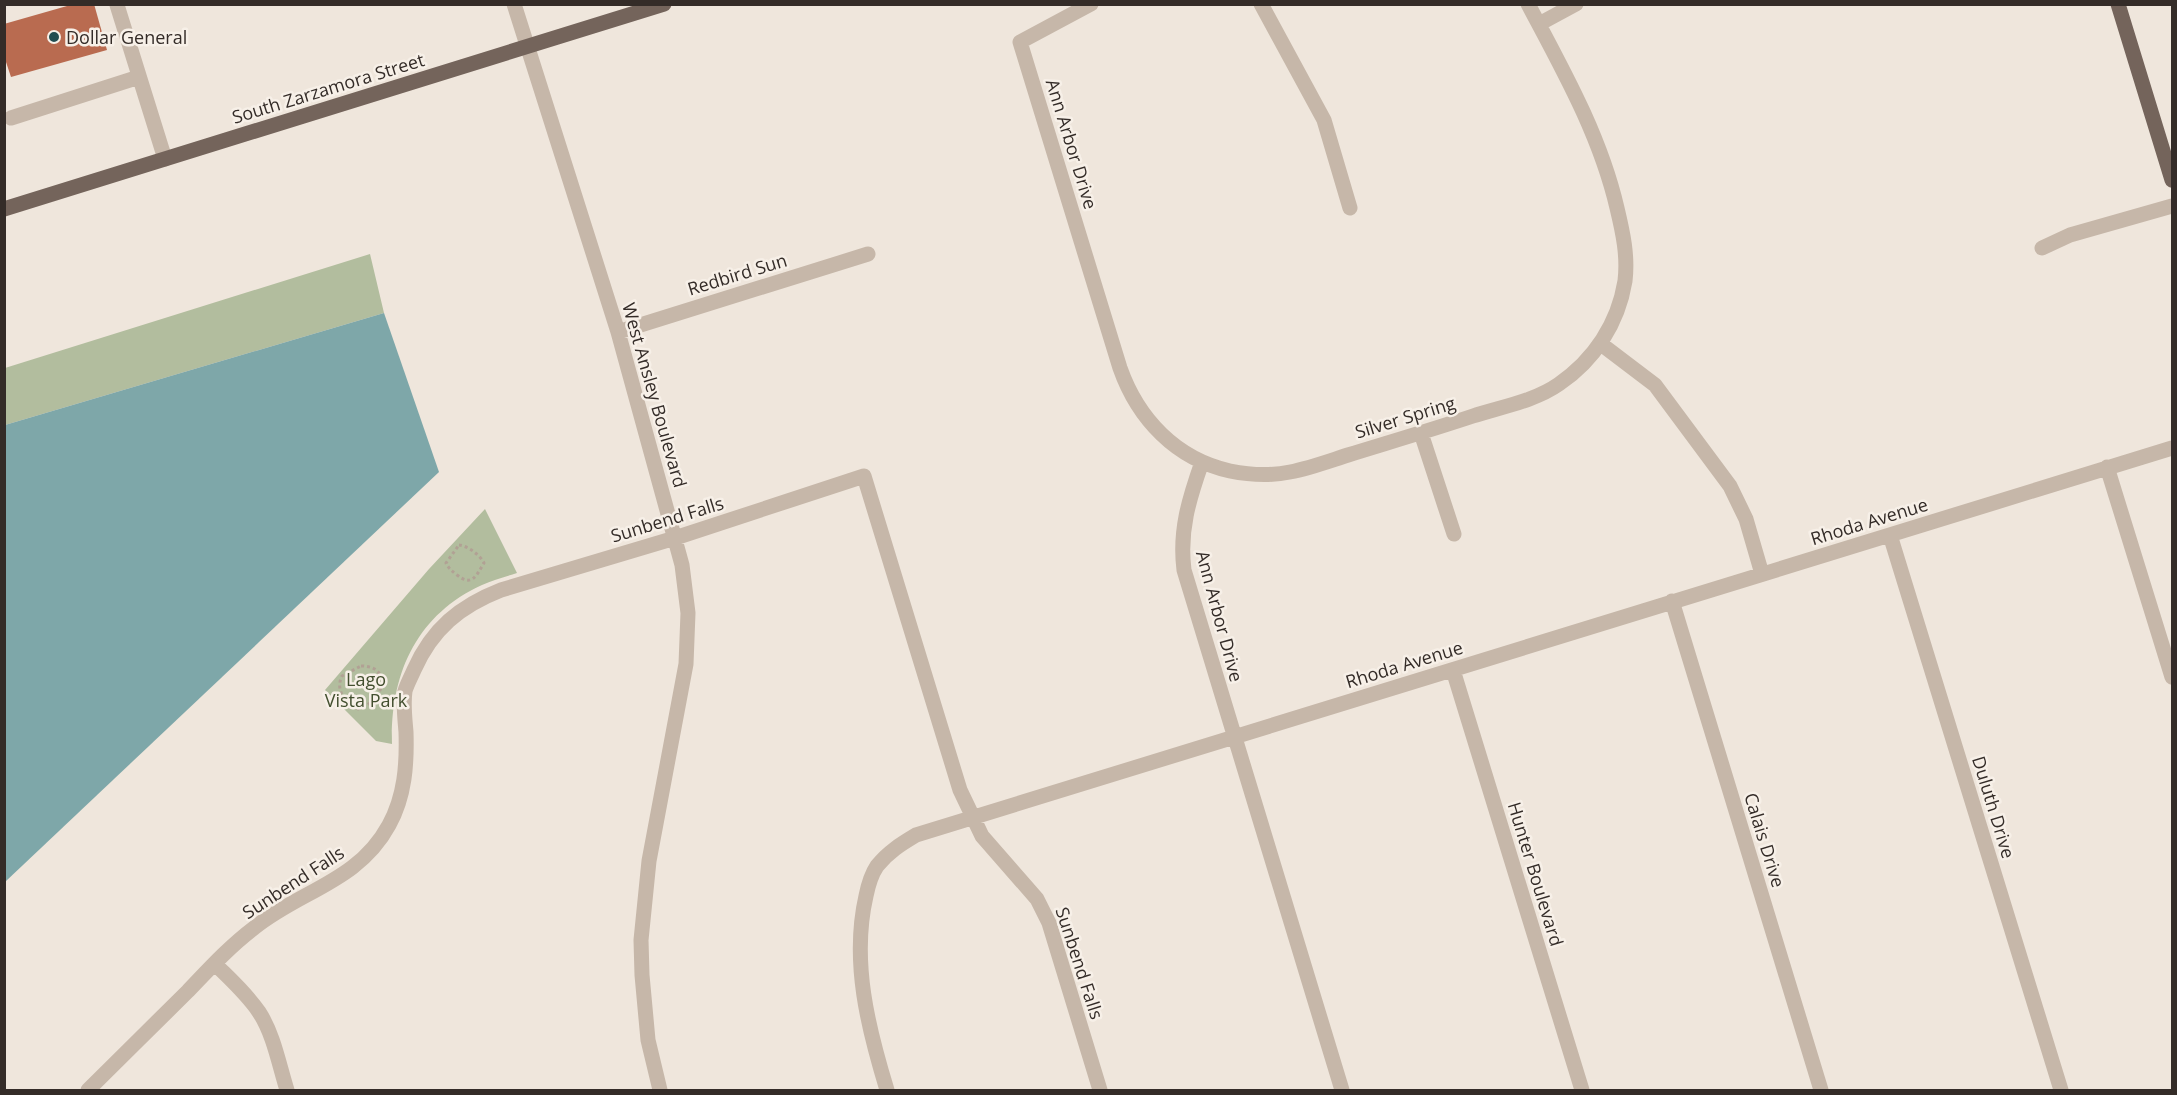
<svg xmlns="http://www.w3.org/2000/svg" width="2177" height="1095" viewBox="0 0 2177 1095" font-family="'Open Sans',sans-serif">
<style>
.green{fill:#b2bd9e}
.water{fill:#7ea7a9}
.building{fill:#b96b50}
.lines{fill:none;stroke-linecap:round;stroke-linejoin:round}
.path{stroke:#b1a194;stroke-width:3;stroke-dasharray:3 3;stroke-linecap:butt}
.minor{stroke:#c6b7a9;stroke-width:15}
.major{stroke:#74645b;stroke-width:15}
.poi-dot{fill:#224d51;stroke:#f7f0e8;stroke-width:2}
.labels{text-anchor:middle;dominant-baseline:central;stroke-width:5;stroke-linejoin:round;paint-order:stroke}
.poi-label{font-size:18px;fill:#342c28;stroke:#f7f0e8;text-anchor:start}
.street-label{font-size:18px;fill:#342c28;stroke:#f7f0e8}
.park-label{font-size:18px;fill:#434f2f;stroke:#f7f0e8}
</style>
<rect width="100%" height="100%" fill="#efe6dc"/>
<!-- green -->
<path class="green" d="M370 254 384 313 5 425V368Z
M485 509 517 573C505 577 493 580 482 585 416 615 390 675 392 744L376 741 325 690 429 569Z"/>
<!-- water -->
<path class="water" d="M384 313 439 472 5 882V425Z"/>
<!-- building -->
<path class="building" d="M74 4H94L107 50 11 77 4 56V24Z"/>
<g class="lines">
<!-- path -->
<path class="path" d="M459 545C468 546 480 555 484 563 476 576 472 587 457 575 452 571 449 569 446 563Z
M361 666C393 666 385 701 358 709 345 703 335 690 342 676Z"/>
<!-- minor -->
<path class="minor" d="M514 4 618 332 682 565 688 613 686 664 649 861 641 940 642 975 648 1040 660 1090
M1091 4 1020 42 1120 368C1138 419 1176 459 1230 471 1250 475 1271 476 1290 472 1310 468 1329 461 1348 455 1390 442 1431 430 1473 416 1501 407 1535 401 1559 384 1594 360 1618 324 1625 281 1628 256 1623 233 1617 208 1600 135 1563 70 1528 4
M1261 4 1324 120 1350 208
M117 5 165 159
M1539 24 1576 4
M11 118 139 77
M2042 248 2070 235 2172 206
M618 332 868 254
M1601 344 1655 385 1730 486 1746 519 1762 574
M1421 433 1454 534
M1202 462C1189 499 1179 531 1184 570L1342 1090
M2107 467 2172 677
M1890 535 2061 1090
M1672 601 1821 1090
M1453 670 1582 1090
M215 964C230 979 247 994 259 1012 274 1035 279 1065 287 1090
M88 1090C121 1057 155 1024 188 991 209 969 230 946 254 928 301 890 358 882 389 825 405 796 407 764 406 732 405 720 403 704 405 691 407 684 411 677 414 670 432 629 460 606 501 590L675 538 864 476 960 790 982 836 1037 899 1049 923 1100 1090
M887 1090C868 1028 851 961 866 896 868 886 871 875 877 866 888 852 901 844 916 835L2172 448"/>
<!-- major -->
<path class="major" d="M2118 4 2172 180
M4 209 664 4"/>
</g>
<!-- markers -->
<circle class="poi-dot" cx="54" cy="37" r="6"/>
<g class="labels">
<!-- poi labels -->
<g class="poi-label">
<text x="66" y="37">Dollar General</text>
</g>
<!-- street labels -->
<g class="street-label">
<text transform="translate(328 88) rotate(-17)">South Zarzamora Street</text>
<text transform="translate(1072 144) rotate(73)">Ann Arbor Drive</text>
<text transform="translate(737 274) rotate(-17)">Redbird Sun</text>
<text transform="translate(655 395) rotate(74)">West Ansley Boulevard</text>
<text transform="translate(1405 417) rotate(-17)">Silver Spring</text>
<text transform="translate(667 519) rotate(-17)">Sunbend Falls</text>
<text transform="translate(1869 521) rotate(-17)">Rhoda Avenue</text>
<text transform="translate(1220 616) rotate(75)">Ann Arbor Drive</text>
<text transform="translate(1404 664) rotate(-17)">Rhoda Avenue</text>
<text transform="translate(1994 807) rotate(73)">Duluth Drive</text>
<text transform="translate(1765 840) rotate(73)">Calais Drive</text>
<text transform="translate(1536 874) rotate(73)">Hunter Boulevard</text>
<text transform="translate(293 882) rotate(-33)">Sunbend Falls</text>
<text transform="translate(1080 963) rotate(72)">Sunbend Falls</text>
</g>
<!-- park labels -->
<g class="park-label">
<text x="366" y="679">Lago<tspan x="366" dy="21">Vista Park</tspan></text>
</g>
</g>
<!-- border -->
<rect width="2177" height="1095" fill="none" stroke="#342c28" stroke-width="12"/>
</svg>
